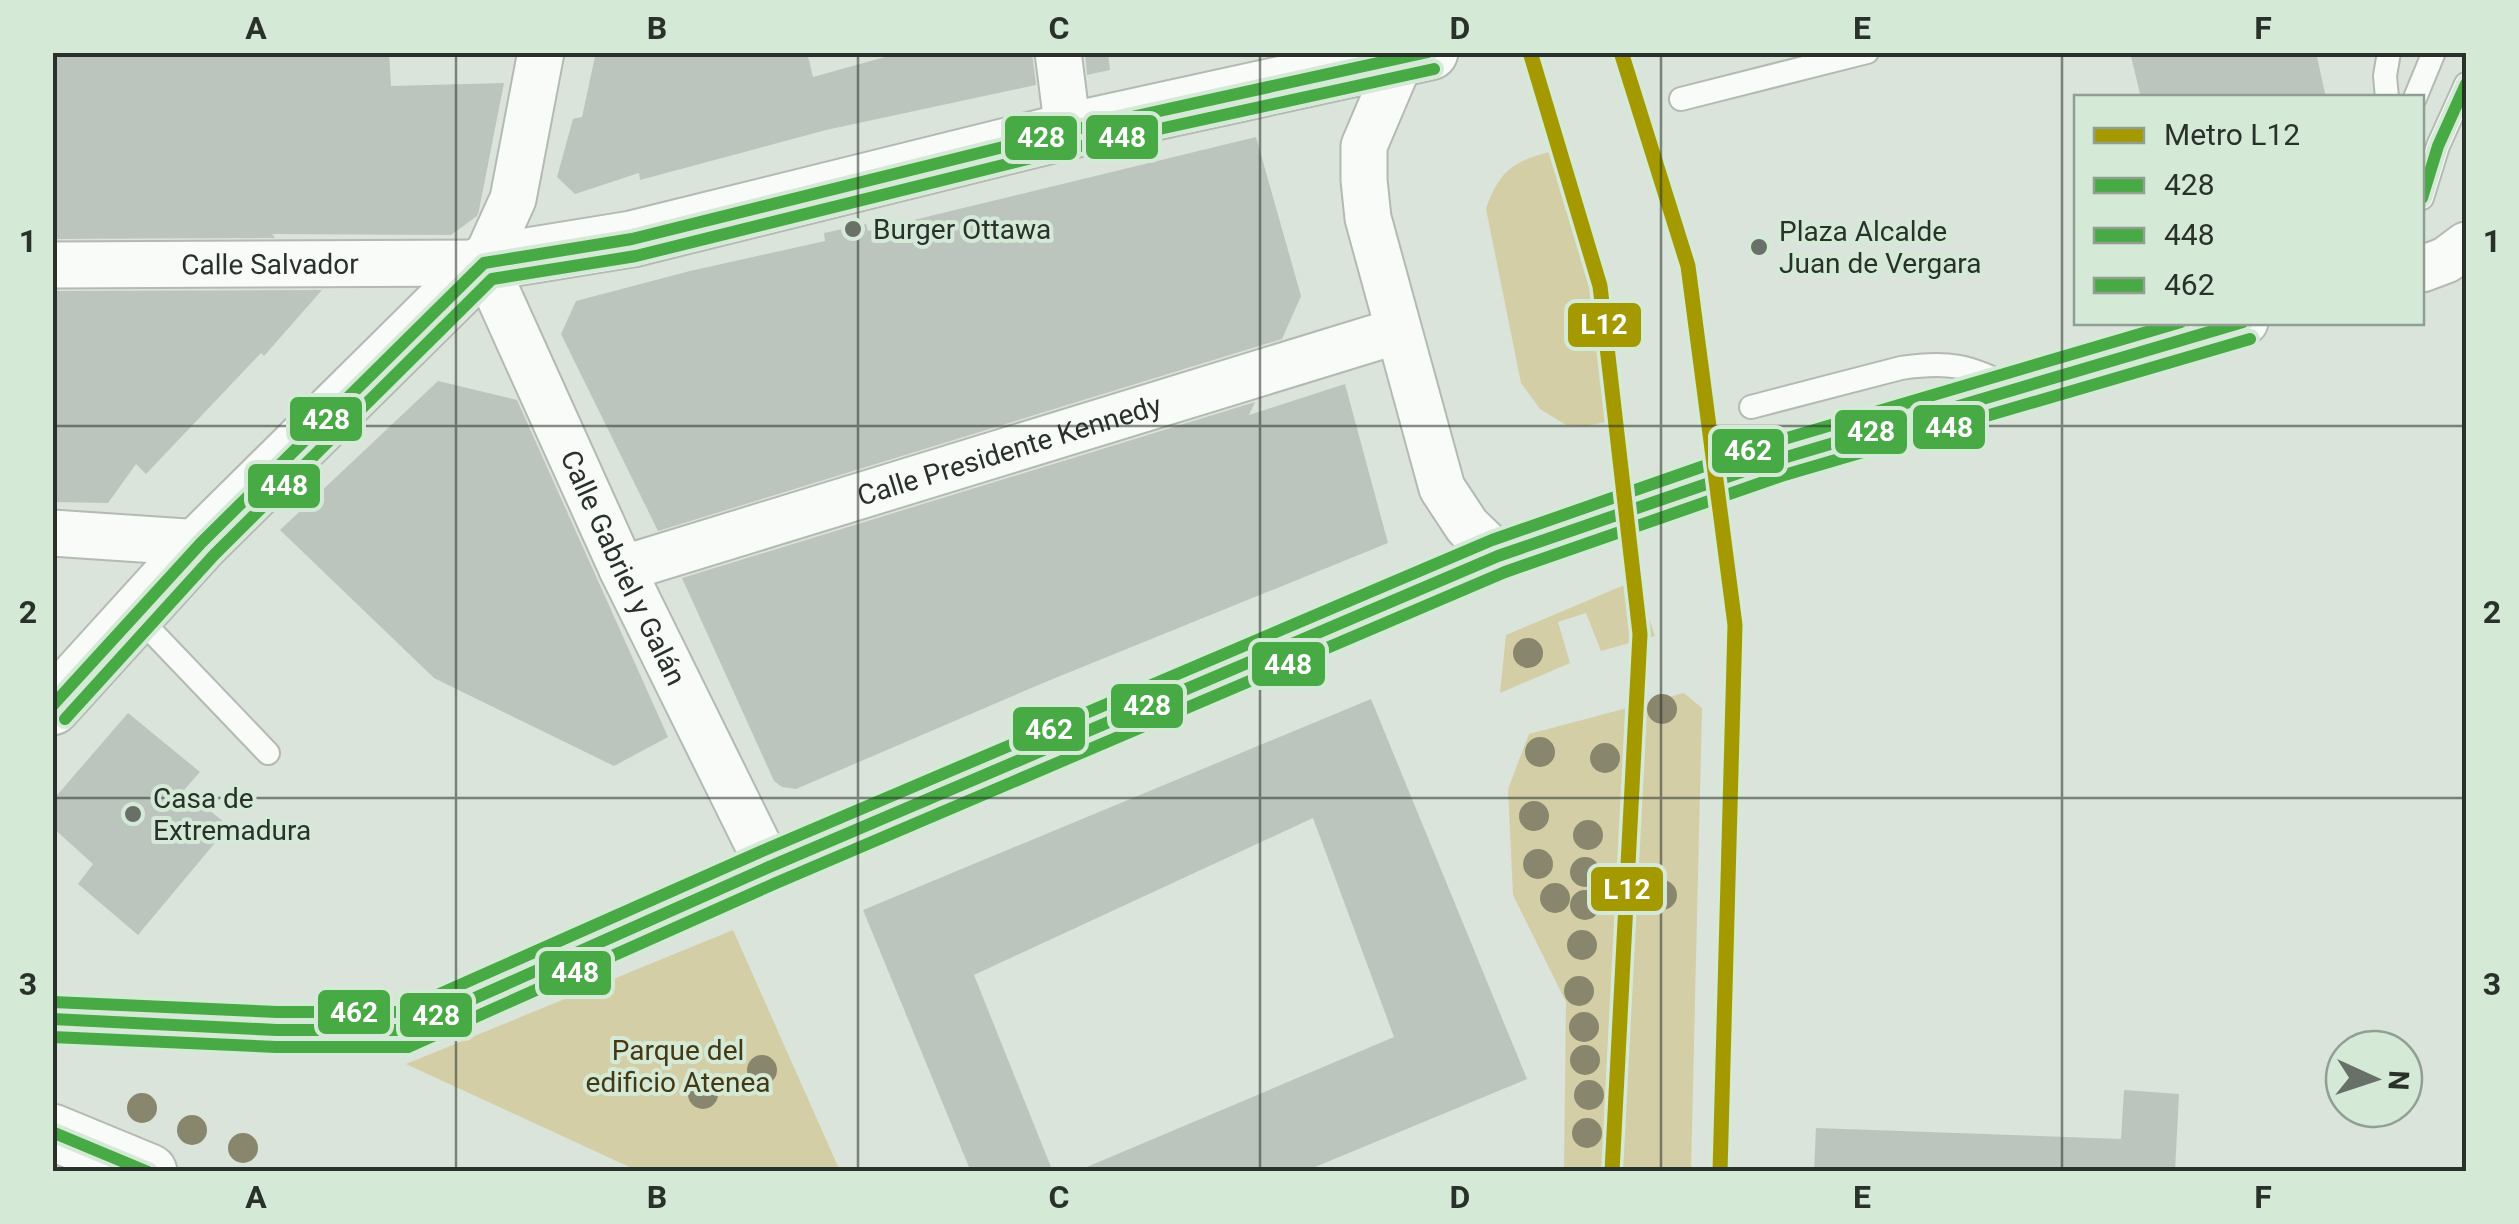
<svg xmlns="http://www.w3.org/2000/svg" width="2519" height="1224" viewBox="0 0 2519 1224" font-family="Roboto,sans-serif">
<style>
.green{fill:#d4cea6}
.building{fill:#bbc5be}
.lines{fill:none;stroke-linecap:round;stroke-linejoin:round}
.service-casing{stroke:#b2bab2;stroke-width:26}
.minor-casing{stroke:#b2bab2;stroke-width:49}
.tertiary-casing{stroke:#b2bab2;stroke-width:59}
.service{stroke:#f9fbf9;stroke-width:22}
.minor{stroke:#f9fbf9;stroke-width:45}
.tertiary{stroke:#f9fbf9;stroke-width:55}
.bus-1-casing{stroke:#d5e9d7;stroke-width:20}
.bus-2-casing{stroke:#d5e9d7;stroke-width:20}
.bus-3-casing{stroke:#d5e9d7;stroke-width:20}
.bus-1{stroke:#47aa44;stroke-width:12}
.bus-2{stroke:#47aa44;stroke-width:12}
.bus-3{stroke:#47aa44;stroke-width:12}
.metro-1-casing{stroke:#d5e9d7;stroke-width:22}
.metro-1{stroke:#a49a00;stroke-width:15}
.tree{fill:#88866c}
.grid{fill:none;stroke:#2a312a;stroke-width:2.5;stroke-opacity:0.55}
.poi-dot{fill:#687068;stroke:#d5e9d7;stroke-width:4}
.labels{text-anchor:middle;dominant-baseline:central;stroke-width:8;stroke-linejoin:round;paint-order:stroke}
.poi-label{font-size:28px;fill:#2a312a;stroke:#d5e9d7;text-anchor:start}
.street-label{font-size:28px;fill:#2a312a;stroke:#d5e9d7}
.park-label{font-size:28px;fill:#443912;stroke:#d5e9d7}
.line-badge{stroke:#d5e9d7;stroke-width:4}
.badge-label{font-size:28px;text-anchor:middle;font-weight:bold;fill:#fff}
.neatline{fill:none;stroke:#2a312a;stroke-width:4}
.grid-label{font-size:32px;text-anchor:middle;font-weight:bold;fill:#2a312a}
</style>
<rect width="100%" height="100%" fill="#dae4da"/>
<!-- green -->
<path class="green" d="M1559 150 1624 418 1587 426 1566 425 1540 409 1521 383 1486 209C1500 167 1518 159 1559 150Z
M1636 580 1655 636 1601 651 1586 613 1558 622 1570 663 1500 693 1506 635Z
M1684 693 1702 708 1691 1171H1564L1566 1002 1513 895 1508 789 1529 734Z
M733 930 840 1171H638L406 1064Z"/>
<!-- building -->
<path class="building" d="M52 52H389L391 86 504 83 479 210 477 216 451 235 272 234 275 238 52 239Z
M596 52H807L813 77 903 52H1032L1036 85 826 130 640 180 639 173 575 194 557 177 573 119 582 117Z
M1085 52H1108L1110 70 1087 75Z
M2130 52H2316L2326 98H2141Z
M1256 137 1301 296 1282 339 658 531 561 334 576 301 690 271 825 241 824 233 866 224 868 231Z
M322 290 264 356 261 353 146 474 136 464 108 503 52 502V291Z
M438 381 517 400 668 737 614 766 434 678 280 530Z
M1345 384 1388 543 1043 683 796 789 782 787 774 781 682 578 1255 402 1249 415Z
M1371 699 1527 1079 1303 1172H1075L1394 1037 1313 818 974 975 1053 1172H971L863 910Z
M128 713 200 772 184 790 229 826 138 935 78 884 93 864 52 827V801Z
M2124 1090 2179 1094 2175 1172H1814L1816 1128 2121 1139Z"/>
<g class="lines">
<defs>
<path id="service" d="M2387 98 2385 76 2389 52
M2415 98 2434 52
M1681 99 1867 52
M2422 198 2438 146 2466 84
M1751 407 1901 368C1948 361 1970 365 2012 388
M136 615 268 753"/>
<g id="minor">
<path d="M1058 52 1068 131"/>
<path d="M1401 59 1364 146V180L1368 218 1442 488 1467 526 1498 556"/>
<path id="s1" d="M484 263 622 569 769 867"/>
<path d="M484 263 513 199 541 52"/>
<path id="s2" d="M52 265 484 263"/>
<path d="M2422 269 2446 260 2466 245"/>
<path d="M52 533 201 543"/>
<path id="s3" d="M622 569 1397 331"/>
<path d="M52 1019 277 1030H403L769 867 1498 556C1742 460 1995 397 2245 322"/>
</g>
<path id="tertiary" d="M52 707 201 543 484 263 632 239 1068 131 1430 52
M52 1132 149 1172"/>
</defs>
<!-- service casing -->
<use href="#service" class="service-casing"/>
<!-- minor casing -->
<use href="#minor" class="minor-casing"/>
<!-- tertiary casing -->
<use href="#tertiary" class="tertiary-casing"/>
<!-- service -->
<use href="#service" class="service"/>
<!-- minor -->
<use href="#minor" class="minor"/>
<!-- tertiary -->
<use href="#tertiary" class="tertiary"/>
<defs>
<path id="bus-1" d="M2422 198 2438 146 2466 84
M52 706 201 543 484 263 632 239 1068 131 1428 52
M52 1019 277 1030H403L769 867 1498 556 1776 460 2243 322
M52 1132 148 1172"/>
<path id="bus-2" d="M65 719 214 555 492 279 636 256 1072 148 1434 69
M52 1037 276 1047H408L776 883 1505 572 1781 476 2250 339"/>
<path id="bus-3" d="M53 1002 277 1012H399L762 851 1492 540 1770 443 2181 322"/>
</defs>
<!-- bus-1 casing -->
<use href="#bus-1" class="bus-1-casing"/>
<!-- bus-2 casing -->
<use href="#bus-2" class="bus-2-casing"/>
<!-- bus-3 casing -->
<use href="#bus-3" class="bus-3-casing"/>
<!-- bus-1 -->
<use href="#bus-1" class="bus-1"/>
<!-- bus-2 -->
<use href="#bus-2" class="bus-2"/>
<!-- bus-3 -->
<use href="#bus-3" class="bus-3"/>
<defs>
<path id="metro-1" d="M1530 52 1600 286 1640 634 1612 1172
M1621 52 1688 266 1735 625 1720 1172"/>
</defs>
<!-- metro-1 casing -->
<use href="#metro-1" class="metro-1-casing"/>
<!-- metro-1 -->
<use href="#metro-1" class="metro-1"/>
</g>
<!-- trees -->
<g class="tree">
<circle cx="1528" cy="653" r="15"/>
<circle cx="1662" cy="709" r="15"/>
<circle cx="1540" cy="752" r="15"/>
<circle cx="1605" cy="758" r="15"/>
<circle cx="1534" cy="816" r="15"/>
<circle cx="1588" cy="835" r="15"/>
<circle cx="1538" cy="864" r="15"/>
<circle cx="1585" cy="872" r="15"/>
<circle cx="1662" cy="895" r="15"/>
<circle cx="1555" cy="898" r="15"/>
<circle cx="1585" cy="905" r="15"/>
<circle cx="1582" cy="945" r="15"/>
<circle cx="1579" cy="991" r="15"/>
<circle cx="1584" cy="1027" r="15"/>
<circle cx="1585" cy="1060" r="15"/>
<circle cx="762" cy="1070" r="15"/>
<circle cx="703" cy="1094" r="15"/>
<circle cx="1589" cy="1095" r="15"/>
<circle cx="142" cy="1108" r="15"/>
<circle cx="192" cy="1130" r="15"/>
<circle cx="1587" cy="1133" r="15"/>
<circle cx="243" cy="1148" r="15"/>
</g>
<!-- grid -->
<path class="grid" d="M456 52V1172M858 52V1172M1260 52V1172M1661 52V1172M2062 52V1172M52 426H2466M52 798H2466"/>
<!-- markers -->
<g class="poi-dot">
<circle cx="853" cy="229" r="10"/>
<circle cx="1759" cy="247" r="10"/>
<circle cx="133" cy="814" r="10"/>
</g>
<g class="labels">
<!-- poi labels -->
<g class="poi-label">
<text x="873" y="229">Burger Ottawa</text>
<text x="1779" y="231">Plaza Alcalde<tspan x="1779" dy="32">Juan de Vergara</tspan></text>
<text x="153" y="798">Casa de<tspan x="153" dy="32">Extremadura</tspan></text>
</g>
<!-- street labels -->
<g class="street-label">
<text stroke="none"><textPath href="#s2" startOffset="218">Calle Salvador</textPath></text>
<text stroke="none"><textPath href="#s3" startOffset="405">Calle Presidente Kennedy</textPath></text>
<text stroke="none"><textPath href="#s1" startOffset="335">Calle Gabriel y Galán</textPath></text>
</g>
<!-- park labels -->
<g class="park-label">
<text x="678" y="1050">Parque del<tspan x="678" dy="32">edificio Atenea</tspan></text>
</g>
</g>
<g class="line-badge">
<rect x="1084" y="113" width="76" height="48" rx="10" fill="#47aa44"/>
<rect x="1003" y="114" width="76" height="48" rx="10" fill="#47aa44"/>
<rect x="1566" y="301" width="77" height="48" rx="10" fill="#a49a00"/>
<rect x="288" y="395" width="76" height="48" rx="10" fill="#47aa44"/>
<rect x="1911" y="403" width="76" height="48" rx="10" fill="#47aa44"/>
<rect x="1833" y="408" width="76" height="48" rx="10" fill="#47aa44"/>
<rect x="1710" y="427" width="76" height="48" rx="10" fill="#47aa44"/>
<rect x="246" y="462" width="76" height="48" rx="10" fill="#47aa44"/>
<rect x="1250" y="640" width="77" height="48" rx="10" fill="#47aa44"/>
<rect x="1109" y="682" width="76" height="48" rx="10" fill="#47aa44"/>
<rect x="1011" y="705" width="76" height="48" rx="10" fill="#47aa44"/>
<rect x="1589" y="865" width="76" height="48" rx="10" fill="#a49a00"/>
<rect x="537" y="949" width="76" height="48" rx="10" fill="#47aa44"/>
<rect x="316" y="988" width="76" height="48" rx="10" fill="#47aa44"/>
<rect x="398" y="991" width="76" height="48" rx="10" fill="#47aa44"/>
</g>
<g class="badge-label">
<text x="1122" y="147">448</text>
<text x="1041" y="147">428</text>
<text x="1604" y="334">L12</text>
<text x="326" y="429">428</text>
<text x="1949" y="437">448</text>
<text x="1871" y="441">428</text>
<text x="1748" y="460">462</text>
<text x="284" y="495">448</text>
<text x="1288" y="674">448</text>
<text x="1147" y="715">428</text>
<text x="1049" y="739">462</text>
<text x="1627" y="899">L12</text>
<text x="575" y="982">448</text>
<text x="354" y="1022">462</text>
<text x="436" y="1025">428</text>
</g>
<!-- border -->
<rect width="2519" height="1224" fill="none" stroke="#d5e9d7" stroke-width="110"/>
<!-- legend -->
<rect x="2074" y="95" width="350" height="230" fill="#d5e9d7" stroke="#919f92" stroke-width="2.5"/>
<rect x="2094" y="128" width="50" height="15" fill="#a49a00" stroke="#919f92" stroke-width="2.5"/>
<text x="2164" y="145" font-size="30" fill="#2a312a">Metro L12</text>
<rect x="2094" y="178" width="50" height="15" fill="#47aa44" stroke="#919f92" stroke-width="2.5"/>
<text x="2164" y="195" font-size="30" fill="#2a312a">428</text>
<rect x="2094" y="228" width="50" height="15" fill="#47aa44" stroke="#919f92" stroke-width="2.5"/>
<text x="2164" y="245" font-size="30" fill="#2a312a">448</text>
<rect x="2094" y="278" width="50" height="15" fill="#47aa44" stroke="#919f92" stroke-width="2.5"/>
<text x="2164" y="295" font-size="30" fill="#2a312a">462</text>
<!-- north arrow -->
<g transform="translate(2374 1079) rotate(93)"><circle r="48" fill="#d5e9d7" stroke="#919f92" stroke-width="2.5"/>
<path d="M0-8L18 38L0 25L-18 38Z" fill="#687068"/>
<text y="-15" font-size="28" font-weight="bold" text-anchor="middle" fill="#2a312a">N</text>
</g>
<rect x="55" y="55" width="2409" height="1114" class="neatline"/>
<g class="grid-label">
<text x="256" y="39">A</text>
<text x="657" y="39">B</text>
<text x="1059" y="39">C</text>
<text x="1460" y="39">D</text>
<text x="1862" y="39">E</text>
<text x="2263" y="39">F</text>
<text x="28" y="252">1</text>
<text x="2492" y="252">1</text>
<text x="28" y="623">2</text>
<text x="2492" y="623">2</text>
<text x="28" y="995">3</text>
<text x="2492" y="995">3</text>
<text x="256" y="1208">A</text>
<text x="657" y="1208">B</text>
<text x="1059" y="1208">C</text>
<text x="1460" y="1208">D</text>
<text x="1862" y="1208">E</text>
<text x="2263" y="1208">F</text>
</g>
</svg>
